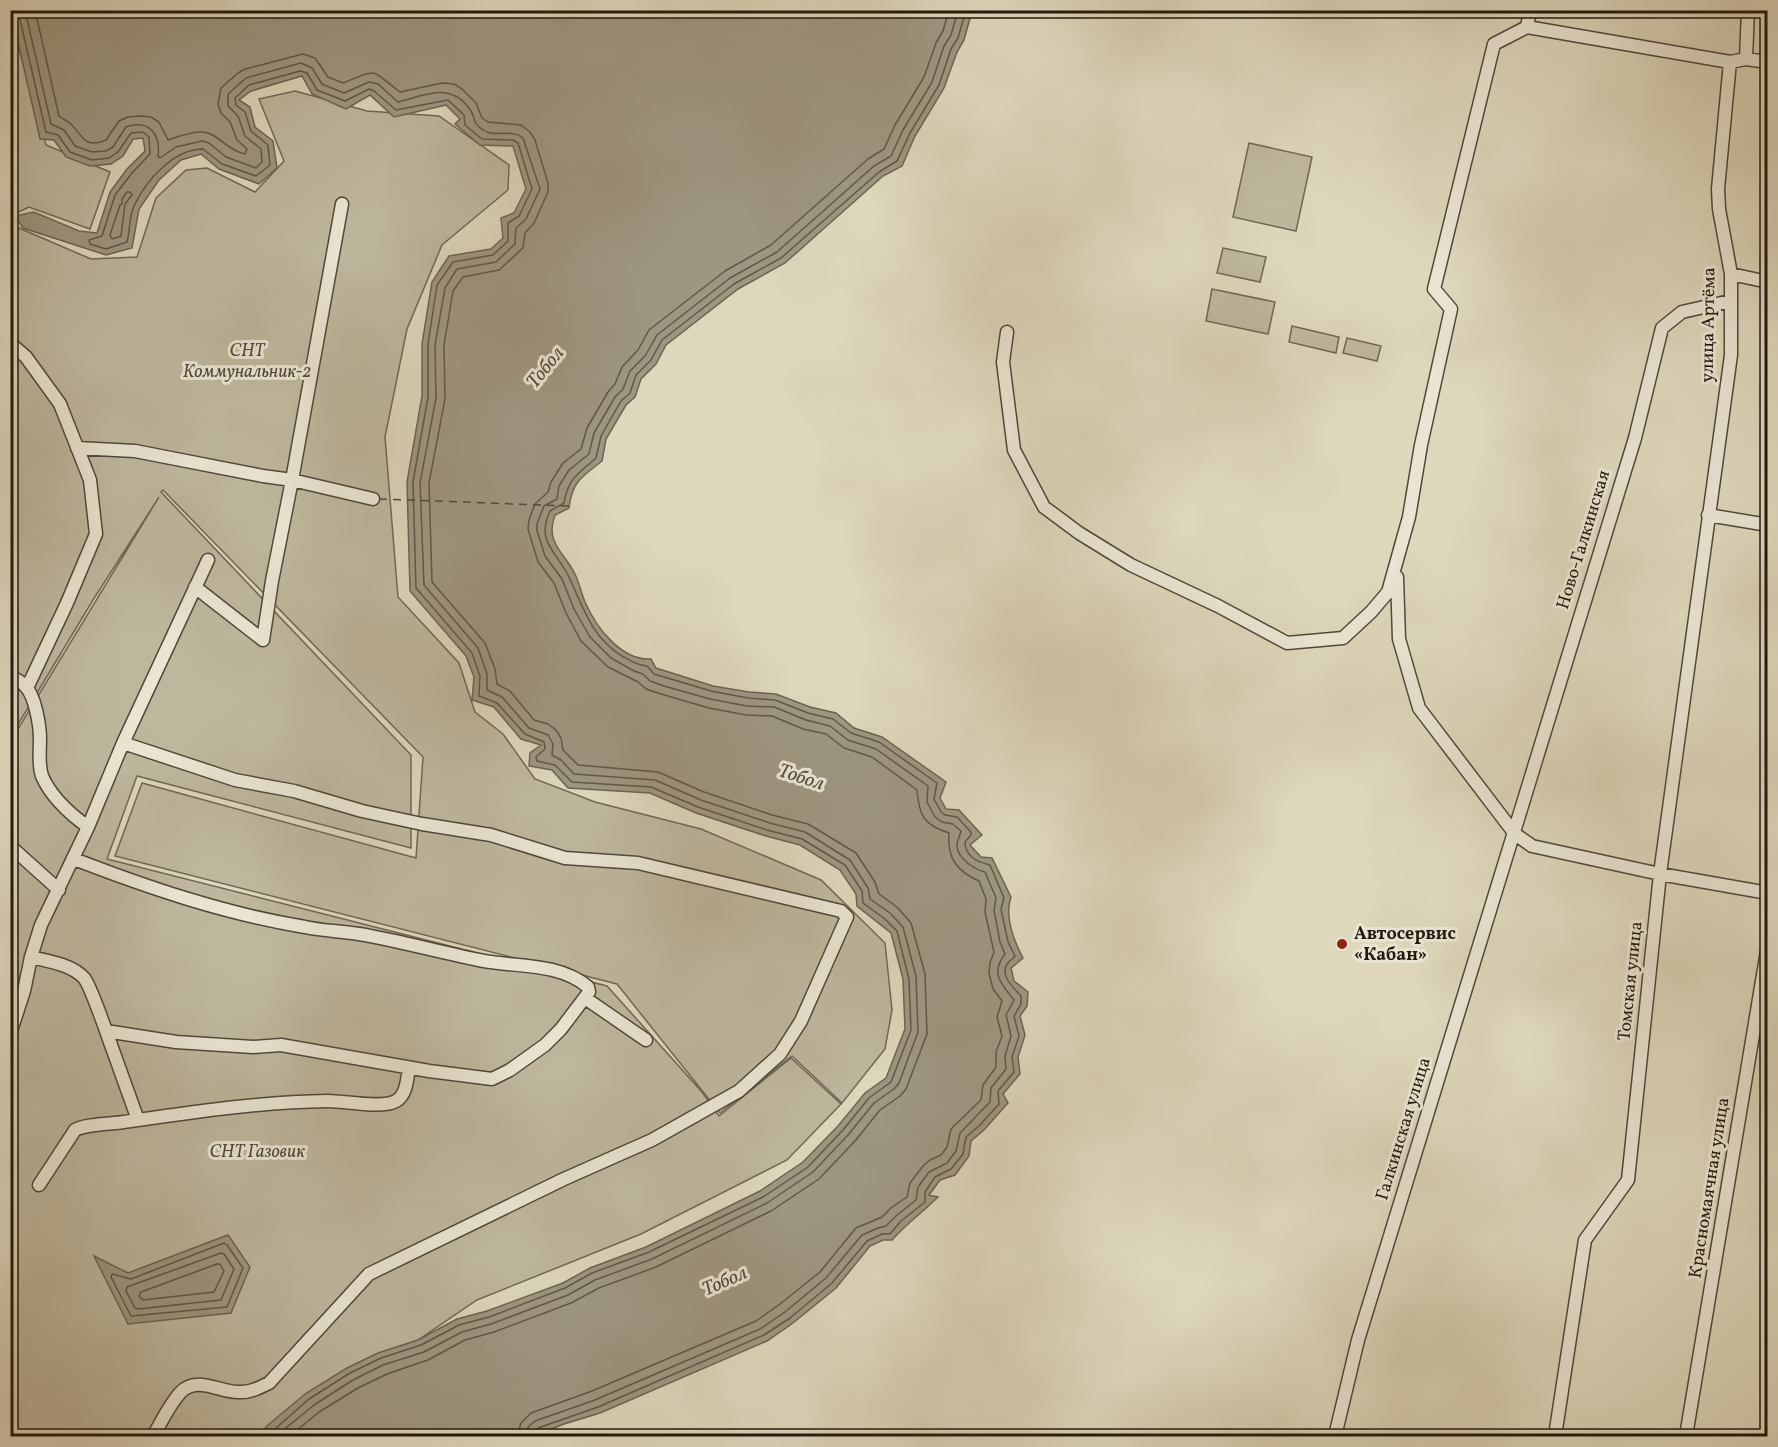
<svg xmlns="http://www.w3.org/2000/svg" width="1778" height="1447" viewBox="0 0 1778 1447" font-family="Vollkorn,serif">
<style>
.green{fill:#beb79e;stroke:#706856;stroke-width:1.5}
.water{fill:#9e9681;stroke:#6c6453;stroke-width:1.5}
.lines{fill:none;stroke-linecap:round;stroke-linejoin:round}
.shore{stroke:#605848;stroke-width:1.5}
.ferry{stroke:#534b3c;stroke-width:1.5;stroke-dasharray:8 6;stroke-linecap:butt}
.minor-casing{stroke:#50483a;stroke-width:15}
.minor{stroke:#eae5d3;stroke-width:12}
.poi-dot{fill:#8f2418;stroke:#eae5d3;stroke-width:2}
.labels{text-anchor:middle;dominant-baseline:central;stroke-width:6;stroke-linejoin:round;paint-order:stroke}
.street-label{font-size:18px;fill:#21190e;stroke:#eae5d3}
.park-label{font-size:18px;font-style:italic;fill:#504839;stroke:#eae5d3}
.poi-label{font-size:18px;font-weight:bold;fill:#21190e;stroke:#eae5d3;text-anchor:start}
.water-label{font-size:20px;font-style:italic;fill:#534b3c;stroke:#eae5d3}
</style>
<rect width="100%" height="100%" fill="#ded7bc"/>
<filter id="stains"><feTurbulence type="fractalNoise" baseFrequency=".00333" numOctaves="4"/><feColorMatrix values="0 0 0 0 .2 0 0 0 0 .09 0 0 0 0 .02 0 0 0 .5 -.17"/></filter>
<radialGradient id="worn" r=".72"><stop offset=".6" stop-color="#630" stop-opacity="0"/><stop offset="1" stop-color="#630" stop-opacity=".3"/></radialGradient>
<!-- green -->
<path class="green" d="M10 17 46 145 110 172 90 229 29 207 14 214 17 227 11 238Z
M295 91 367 111 439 116 509 165 508 190 442 245 407 329 385 437 398 597 459 663 475 712 503 734 535 779 595 802 701 829 821 880 885 943 892 1010 885 1049 842 1103 792 1056 720 1113 617 984 115 856 142 783 416 858 423 757 163 490 161 492 411 755V848L137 776 107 859 607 986 702 1092 719 1116 791 1058 841 1104 787 1160 641 1234 477 1300 277 1436H11L10 742 159 497 93 600 11 736 10 242 19 228 91 259 137 257 156 198 186 170 207 168 255 192 284 161 259 99Z
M1249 143 1312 157 1296 231 1233 217Z
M1223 248 1266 257 1260 282 1217 273Z
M1212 289 1275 302 1268 334 1206 321Z
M1292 326 1339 337 1336 353 1289 342Z
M1347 338 1381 346 1377 361 1343 353Z"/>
<!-- water -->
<path class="water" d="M11 11H972L964 40 957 52 944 88 915 136 902 166 883 176 785 263 738 289 666 345 656 364 641 379 635 397 626 405 606 439 602 461C582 477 572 481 569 508L555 515C545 541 562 551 574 572 579 581 581 593 585 602 596 627 621 661 651 659L656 668 713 686 749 692 776 694 810 707 836 713 854 728 882 737 946 782 940 798 946 809 959 810 982 835 970 845 981 857 992 858 1011 897C1004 917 1014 941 1023 958L1011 968 1014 981 1028 992 1027 1006 1020 1016 1025 1035 1018 1057 1020 1074 1003 1094 1008 1103 984 1130 971 1141 969 1156 955 1175 940 1180 929 1195 938 1197C923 1212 906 1224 892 1240H883L870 1246 836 1288 793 1323 767 1341 600 1413 564 1424 534 1436H259L267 1426 305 1394 347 1368 378 1353 418 1340 457 1319 487 1311 563 1283 590 1268 646 1247 760 1191 803 1162 838 1126 865 1093 886 1078 905 1029 903 979 891 933 857 906 856 894 840 870 800 845 766 836 696 813 650 793 568 788 552 770 529 766 530 753 541 745 521 739 494 707 472 700 474 677 466 656 410 591 407 482 422 396V344L432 282 449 256 491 249 503 238 501 218 514 213 526 189 513 146 480 145 455 124 460 119 446 105 394 117 370 95 346 109 312 94 302 76 251 91 239 100 250 107 255 127 273 141 277 168 259 184 219 169 201 154 181 160 159 180 139 209 132 248 106 255 23 228 15 216 34 212 79 231 97 233 110 192 127 169 145 151 143 138 133 139 123 156 111 164 90 166 66 157 54 140 40 139Z
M228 1235 250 1267 231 1313 128 1324 94 1256 128 1273Z"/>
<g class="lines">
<!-- shore -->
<path class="shore" d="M15 10 19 15 46 132 58 135 70 152 92 160 109 158 118 152 131 133 143 132 149 137 150 154 132 173 115 195 102 236 89 240 90 244 106 249 127 242C130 231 129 216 134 206 146 180 174 149 203 149L222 164 256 176 270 165 268 145 251 131 245 112 236 105 235 98 249 85 300 71 307 73 317 90 345 101 369 89 374 91 396 110 448 100 464 115 465 125 482 139 513 140 518 143 532 189 519 216 508 223V241L493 255 453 262 437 285 428 344V397L413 482 416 588 472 653 480 676 479 696 497 703 525 734 544 742 545 749 536 757 537 761 555 765 572 782 651 787 698 807 767 830 802 839 845 865 862 891 863 903 885 919 897 931 909 979 911 1030 891 1082 869 1098 843 1130 808 1167 763 1197 649 1252 592 1273 565 1288 489 1317 459 1325 421 1345 381 1358 350 1373 309 1399 267 1436
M25 10 51 124 64 130 75 146 92 152 106 151 113 147 126 127C149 119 161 134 158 156L160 158 176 147 202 141 209 143 226 157 256 168 262 162 261 149 245 136 238 116 228 106V94L246 78 301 63 312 68 322 84 344 93 369 82 378 84 398 102C426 95 452 81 471 111 476 119 472 123 483 130 494 138 511 128 523 138L540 189 526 219 516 228 515 244 496 262 457 269 445 288 435 345 436 398 420 483 424 585 478 648 487 674V690L502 697 529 728 548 735 553 744 552 755 561 760 574 774 655 780 701 800 770 823 805 832 850 860 868 888 870 899 890 913 903 927 916 976 918 1032 899 1083 894 1089 874 1103 848 1135 813 1172 767 1203 652 1259 595 1280 568 1295 491 1324 462 1332 424 1352 383 1365 353 1380 314 1405 276 1436
M35 10 59 116C63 119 67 121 71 124 83 136 84 149 106 140L119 121 128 117 141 116 151 117 159 122 168 140C178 137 191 131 202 132 217 132 226 150 245 154L247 149 237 140 230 122 221 113 218 104 221 88 238 73 245 69 303 54 315 58 328 77 343 83C380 68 369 69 400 92L442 83 454 84 462 89 476 103 482 118 488 122 521 125 530 132 535 140 548 183V192L534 223 525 233 523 248 499 270 463 277 453 291 444 345 445 399 429 483 432 582 485 643 495 669 497 684 510 691 534 720 548 724 556 730 561 738 563 750 578 765 658 772 704 792 772 815 808 824 856 853 875 882 879 894 897 907 911 923 925 974 927 1034 906 1089 900 1096 880 1110 855 1141 819 1179 771 1211 656 1267 599 1288 571 1303 494 1332 465 1340 428 1360 387 1374 358 1388 319 1412 290 1436
M127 192H130L132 195 125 204 121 236 112 239 110 235 120 205 122 204V199Z
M224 1243 227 1245 243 1268 227 1307 131 1316 111 1277 112 1274 131 1279Z
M221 1253 224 1254 234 1269 221 1300 138 1309 135 1308 126 1291 127 1287Z
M217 1264H220L224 1271 214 1292 143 1300 139 1296 141 1292Z
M517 1436 521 1423 531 1413 592 1391 756 1321 780 1304 820 1272 856 1228 882 1217 891 1208 907 1197 910 1183 923 1166 930 1160 941 1155 947 1147 951 1129 981 1100 983 1085 996 1067V1052L1002 1036 997 1017 1002 1001 993 989 989 973 990 963 994 952 985 912 986 899 979 881C956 871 947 857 949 833 924 825 919 816 917 790L872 757 844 748 826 734 803 729 772 716 746 715 709 708 661 694 646 689 638 682 608 667 581 641 566 613 554 583 538 562 528 529 529 520 535 504 548 492 551 482 563 463 581 449 587 428 608 392 615 384 622 367 638 350 649 330 725 271 771 245 868 159 884 149 895 125 924 77 936 43 943 31 949 10
M526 1436 528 1427 535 1421 595 1400 760 1329 785 1312 826 1278 862 1235 878 1228 886 1226 896 1216 916 1200 918 1187 929 1172 947 1163 956 1151 960 1133 990 1102 991 1088 1006 1069 1005 1056 1011 1036 1006 1015 1014 1000C1001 984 990 973 1005 954L1000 942 994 910 996 898 985 872C974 869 958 859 957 846 957 840 960 836 961 831L953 824 942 822 935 817 927 802 928 786 876 749 848 740 830 726 806 720 774 707 747 706 710 699 664 686 650 681 643 674 634 671 611 658 590 637 574 609 562 579 545 556 537 531V524L544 506 557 499 559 486 569 470 589 454 594 433 615 397 623 389 630 371 645 356 657 335 730 278 777 252 874 166 891 156 903 130 932 82 944 46 951 35 958 10
M534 1436V1432L538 1428 598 1407 764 1335 790 1318 832 1283 867 1241 882 1234H890L901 1221 925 1202V1192L935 1177 951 1169 963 1154 966 1137 980 1125 999 1104 998 1091 1014 1072 1012 1057 1019 1036 1014 1016 1021 1004V996C1015 989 998 975 1008 963 1010 960 1013 959 1015 956L1008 942 1001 909 1004 898 990 865C978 862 965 857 965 842L971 835V832L957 817 945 815 941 812 934 799 937 783 879 742 851 733 833 719 808 713 775 700 748 698 711 691 654 674 647 666C637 665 631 661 622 656 592 638 583 607 569 577 558 553 535 542 550 511L564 503C568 478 578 474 596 458L601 436 621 401 630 393 636 375 651 360 662 340 734 284 781 258 879 172 897 161 910 133 939 85 951 49 958 38 966 10"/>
<!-- ferry -->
<path class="ferry" d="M379 499 570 506"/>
<defs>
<path id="minor" d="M1527 27 1730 62 1746 59 1768 62
M1527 27 1530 10
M1746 59 1748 10
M1731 274 1768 282
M1007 332 1003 362 1014 450 1044 507 1079 533 1131 565 1218 606 1287 643 1343 638 1371 612 1388 592 1409 517 1421 445 1451 309 1434 289 1494 44 1527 27
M10 343 26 357 60 404 90 480 96 534 67 603 27 688
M77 448 135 451 263 476 292 480 373 499
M1708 515 1768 525
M1397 577 1399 639 1419 708 1515 834 1532 846 1660 874 1768 893
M195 587 263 640 272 581 292 480 342 204
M10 676C15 679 22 682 26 687 35 696 40 726 40 739 40 752 38 764 42 776 51 797 70 814 88 827L41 925 31 957 24 991 10 1034
M123 743 235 780 294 791 362 811 422 824 491 835 565 858 638 863 841 911 847 917 801 1021 780 1054 739 1091 652 1140 564 1179 369 1274 269 1383C259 1388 249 1393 238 1392 219 1392 196 1375 180 1393 169 1405 161 1423 153 1436
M88 827 123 743 208 560
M10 846 59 890
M31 957C47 961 71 964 84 978 90 985 102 1020 106 1031L176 1042 253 1047 281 1045 429 1071 492 1079 510 1070 545 1045 561 1029 589 992 588 987C560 963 518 967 484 961 442 953 401 941 359 934 341 931 323 931 305 927 226 914 149 888 74 859
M585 998 646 1040
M106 1031 138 1120
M39 1185 75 1130C85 1124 111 1124 124 1122 193 1112 258 1102 328 1101 345 1101 382 1109 396 1101 407 1095 407 1078 409 1068
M1335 1436 1358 1340 1635 438 1662 328 1682 312 1730 301
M1555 1436 1585 1240 1628 1180 1660 874 1731 355V274L1719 209 1718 189 1730 62
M1686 1436 1768 945"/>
</defs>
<!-- minor casing -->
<use href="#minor" class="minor-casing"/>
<!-- minor -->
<use href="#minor" class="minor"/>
</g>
<!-- markers -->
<circle class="poi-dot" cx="1342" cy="944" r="6"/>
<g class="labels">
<!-- street labels -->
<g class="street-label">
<text transform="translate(1709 325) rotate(-89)">улица Артёма</text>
<text transform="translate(1584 540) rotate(-73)">Ново-Галкинская</text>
<text transform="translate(1631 981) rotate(-84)">Томская улица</text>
<text transform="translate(1404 1129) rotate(-73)">Галкинская улица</text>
<text transform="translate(1710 1188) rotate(-81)">Красномаячная улица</text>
</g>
<!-- park labels -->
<g class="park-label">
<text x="247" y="351">СНТ<tspan x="247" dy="21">Коммунальник-2</tspan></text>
<text x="257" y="1152">СНТ Газовик</text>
</g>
<!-- poi labels -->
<g class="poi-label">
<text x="1354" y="934">Автосервис<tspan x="1354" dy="21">«Кабан»</tspan></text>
</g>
<!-- water labels -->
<g class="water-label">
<text transform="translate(546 368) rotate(-51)">Тобол</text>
<text transform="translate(801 778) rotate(18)">Тобол</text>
<text transform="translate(725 1282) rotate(-24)">Тобол</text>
</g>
</g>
<!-- margin -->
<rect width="1778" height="1447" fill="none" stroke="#ded7bc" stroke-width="36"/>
<rect x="12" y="12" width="1754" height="1423" fill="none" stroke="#21190e" stroke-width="3"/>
<rect x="18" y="18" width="1742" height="1411" fill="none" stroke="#21190e" stroke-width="1.5"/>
<rect width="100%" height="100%" filter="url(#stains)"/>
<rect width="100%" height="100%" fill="url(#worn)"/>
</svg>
